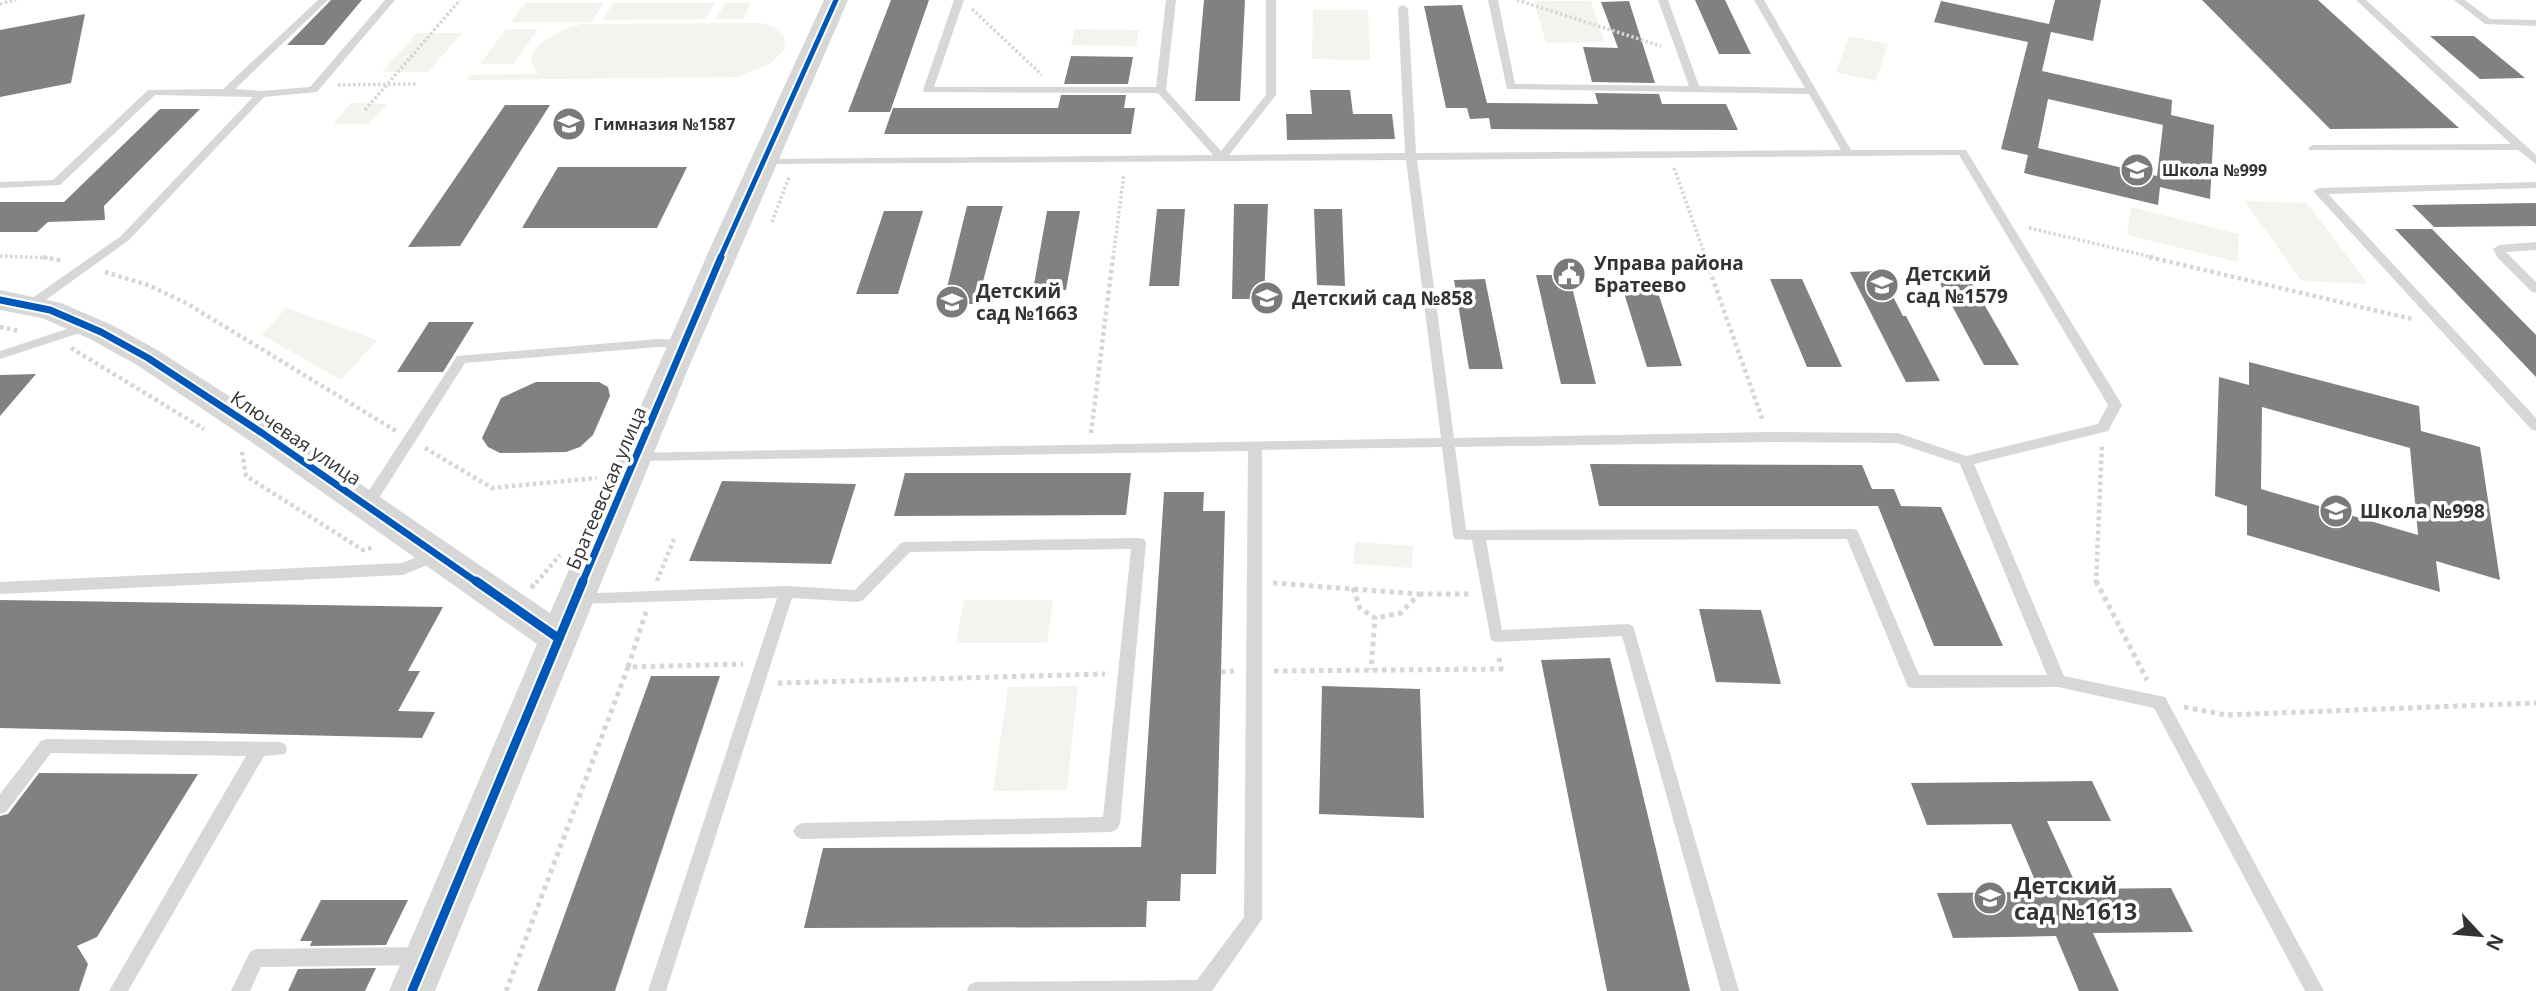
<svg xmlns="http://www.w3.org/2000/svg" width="2536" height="991" viewBox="0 0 2536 991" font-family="'Open Sans',sans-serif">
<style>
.green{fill:#f1f5ed}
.building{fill:#818181;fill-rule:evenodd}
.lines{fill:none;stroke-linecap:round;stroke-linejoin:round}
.path-far2{stroke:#d6d6d6;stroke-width:3.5;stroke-dasharray:2.5 2.5;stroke-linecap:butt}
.path-far1{stroke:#d6d6d6;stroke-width:4.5;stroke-dasharray:3.5 3.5;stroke-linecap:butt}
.path{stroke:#d6d6d6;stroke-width:5;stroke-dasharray:4.5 4.5;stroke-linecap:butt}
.service{fill:#d7d7d7;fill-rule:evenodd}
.tertiary{fill:#d7d7d7;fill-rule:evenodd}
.cycleway-far2-casing{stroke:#fff;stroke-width:9}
.cycleway-far1-casing{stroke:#fff;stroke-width:11}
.cycleway-casing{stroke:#fff;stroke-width:13}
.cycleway-far2{stroke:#0057b8;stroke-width:5}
.cycleway-far1{stroke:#0057b8;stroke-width:7}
.cycleway{stroke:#0057b8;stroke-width:9}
.labels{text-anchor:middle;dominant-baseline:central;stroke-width:7;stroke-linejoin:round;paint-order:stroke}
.far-poi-label{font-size:16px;font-weight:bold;fill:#333;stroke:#fff;text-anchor:start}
.poi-label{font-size:19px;font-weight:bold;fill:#333;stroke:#fff;text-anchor:start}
.street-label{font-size:19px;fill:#333;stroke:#fff}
.near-poi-label{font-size:23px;font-weight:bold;fill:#333;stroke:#fff;text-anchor:start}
</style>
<rect width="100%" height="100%" fill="#fff"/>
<!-- green -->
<path class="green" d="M1534 1H1591L1605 42 1546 43Z
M525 3H604L591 22H511Z
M613 3H715L705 19 603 20Z
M725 3H751L743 19H716Z
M1313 10H1368L1370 60 1312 59Z
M762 23 778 29 784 35 785 49 770 64 736 77 467 80 470 75 538 74 531 62 532 55 542 42 562 30 581 24Z
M506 29H538L513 64H480Z
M1075 29 1139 30 1136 46 1071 45Z
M417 33H462L428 72H382Z
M1849 36 1888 44 1876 81 1836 72Z
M351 103 387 104 369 124H333Z
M2244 201 2307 203 2368 284 2302 281Z
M2131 207 2239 234 2238 262 2127 235Z
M286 308 377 340 341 380 262 335Z
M1355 542 1413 546 1412 568 1353 564Z
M964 600H1053L1047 643H956Z
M1078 686 1067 790 993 791 1008 687Z"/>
<!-- building -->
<path class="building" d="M331 0H362L324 45H287Z
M891 0H929L890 112H848Z
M1204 0H1245L1240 101H1195Z
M1695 0H1725L1751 54H1719Z
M2055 0H2101L2093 41 2051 32 2042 71 2172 100 2171 115 2214 125 2210 199 2160 187 2158 205 2024 173 2028 155 2001 149 2028 42 1934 22 1941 1 2049 24ZM2048 99 2163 125 2157 176 2038 148Z
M2202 0H2318L2459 128 2330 129Z
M1629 1 1655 83 1592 82 1583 47 1618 48 1601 2Z
M1462 5 1487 103 1598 104 1595 93 1659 94 1662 104H1726L1738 130 1491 129 1489 118 1470 119 1467 108H1446L1424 6Z
M85 14 71 83 0 97V30Z
M2430 36H2474L2525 78 2480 79Z
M1071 56 1133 57 1128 84H1064Z
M1310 90H1350L1353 114H1392L1395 139 1287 140 1286 114H1312Z
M1061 95H1126L1124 108H1135L1131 134H884L893 108H1058Z
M505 105H550L460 246 408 247Z
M160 109H200L104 206 105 220 48 222 37 232H0V202H64Z
M558 167H687L657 228H522Z
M2536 203V226L2434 227 2412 205Z
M1234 204H1268L1264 299H1232Z
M967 206H1003L977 304H943Z
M1157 209H1185L1179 286H1149Z
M1314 209H1342L1345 286 1317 285Z
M884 211H923L898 294H856Z
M1047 211H1080L1066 290H1033Z
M2395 229H2432L2536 335V377Z
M1880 271 1903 316H1906L1940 381 1906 382 1850 272Z
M1536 275H1569L1596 384H1561Z
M1937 278H1969L2019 365H1984Z
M1485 279 1503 369H1469L1454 280Z
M1770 279H1802L1842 367H1807Z
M1620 280H1654L1682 366 1647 367Z
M429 322H474L443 372H397Z
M2249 362 2419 406 2421 431 2480 447 2500 580 2436 561 2440 592 2247 535V506L2215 496 2219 377 2249 385ZM2262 407 2410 448 2418 535 2261 489Z
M36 374 0 416V375Z
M536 382H599L608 387 610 396 593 435 580 447 566 452 500 453 488 447 482 438 501 398Z
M1590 464 1862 465 1872 489H1894L1901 506 1941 507 2003 646H1934L1878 506H1599Z
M905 473H1131L1126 515 894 516Z
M722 481 856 484 831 564 689 561Z
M1164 492H1204L1203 511H1225L1216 874H1181L1180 901H1147L1146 927 804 928 823 848 1141 847Z
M0 600 443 607 408 671H420L398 711 435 712 422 738 0 728Z
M1699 609 1761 610 1781 684 1716 682Z
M1610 658 1690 991H1607L1541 660Z
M651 676H720L615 991H537Z
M1322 686 1420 689 1424 818 1319 814Z
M39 773 198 774 97 937 77 946 88 964 79 991H0V816L8 814Z
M2092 781 2111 821H2047L2078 889 2171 888 2193 932 2093 933 2119 991H2079L2056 936 1953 938 1937 893 2040 892 2011 824 1927 825 1911 783Z
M321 900H408L386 945 310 946 312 941H300Z
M376 968 365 991H288L298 969Z"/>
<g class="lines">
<!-- path-far2 -->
<path class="path-far2" d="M1517 0 1661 46
M0 4 16 0
M972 9 1042 75
M338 85 417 84
M365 110 460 0
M1674 168 1706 258
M772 222 789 177
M2029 228 2156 258
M0 256 51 258
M1113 258 1124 174"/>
<!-- path-far1 -->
<path class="path-far1" d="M43 257 63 261
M1705 257 1763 421
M2149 257 2412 319
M105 272 148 285 186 303 396 431
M0 327 20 331
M71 348 204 429
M1091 433 1113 257
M425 448 492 488 597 478
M242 452 246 476 363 550 375 547
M657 581 674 539
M536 583 560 555
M2096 583 2102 443"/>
<!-- path -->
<path class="path" d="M2096 581 2147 680
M1273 583 1419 594 1401 613 1375 618
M531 588 537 581
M1353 588 1360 608 1375 618 1371 670
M1419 594H1470
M628 667 646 612
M1274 671 1501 669 1498 653
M1221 672 1234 671
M778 683 1105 674
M2184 707 2226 715 2536 703
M506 991 628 667 743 664"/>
<!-- service -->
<path class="service" d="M318 0H328L235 89 261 91 310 87 385 0H395L317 92 264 97 129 240 36 307H28L26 304 28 301 121 236 253 97 155 95 60 185 0 188V182L53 180 148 90 223 89Z
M954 0H964L934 87H1156L1166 0H1176L1166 90 1221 151 1266 95V0H1276V95L1229 155 1405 153 1398 8 1403 5 1408 8 1416 153 1841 150 1809 94 1507 89 1488 0H1498L1515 84 1689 86 1658 0H1668L1699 86 1805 88 1754 0H1764L1851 150H1966L2122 405 2108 431 1974 464 2064 676 2165 697 2324 991H2305L2154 708 2058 687 1914 688 1908 687 1847 539 1486 540 1502 630 1628 624 1633 626 1739 991H1721L1622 636 1496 642 1491 640 1472 540 1455 539 1453 535 1442 447 1262 450V919L1212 991H967L969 985 976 982 1197 980 1244 917 1248 451 637 461 630 456 632 453 1441 438 1406 160 759 164 758 162 763 159 1213 155 1158 93 924 92 923 90ZM1959 155 2108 405 2098 424 1966 456 1898 433 1768 432 1454 438 1417 160ZM1768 442 1897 443 1960 464 2047 675H1919L1859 534 1857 530 1852 529 1466 530 1455 447Z
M2356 0H2366L2525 145 2536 155V164L2518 150H2309L2308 148 2313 145 2511 144Z
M2454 0H2465L2490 19 2536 20V26L2485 24Z
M2536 182V188L2328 194 2536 418V431L2531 429 2313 191 2319 188Z
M2536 242V250L2506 252 2536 282V293L2532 292 2498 258 2493 249 2499 245Z
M88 322 92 323 94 326 92 329 0 359V351Z
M658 339 685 340 691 344 685 348 658 347 465 363 372 509H362L360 505 362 501 457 356Z
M1139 538 1144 539 1146 543 1120 824 1117 829 1111 832 802 839 796 836 793 831 796 826 802 823 1103 817 1131 549 910 552 863 600 858 602 792 598 666 991H648L777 598 577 604 572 602 570 598 572 594 786 586 855 590 901 543 906 542Z
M437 549 442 551 444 555 442 559 403 575 0 594V582L402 563Z
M47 739 279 742 285 744 287 749 285 754 264 756 128 991H109L246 756 51 753 6 812 0 814V794L41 741Z
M422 947 428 950 431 956 428 962 422 965 261 967 250 991H231L250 952 256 949Z"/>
<!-- tertiary -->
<path class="tertiary" d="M824 0H848L688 369 435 991H389L537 644 250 441 137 365 90 339 42 318 0 310V290L61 303 112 325 159 351 274 425 550 613 711 246Z"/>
<defs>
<path id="cycleway-far2" d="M720 258 836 0"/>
<path id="cycleway-far1" d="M0 300 50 310 101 332 148 358 262 433 478 583
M582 583 721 257"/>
<path id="cycleway" d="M476 581 558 638
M412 991 583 581"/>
</defs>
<!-- cycleway-far2 casing -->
<use href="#cycleway-far2" class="cycleway-far2-casing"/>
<!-- cycleway-far1 casing -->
<use href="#cycleway-far1" class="cycleway-far1-casing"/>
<!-- cycleway casing -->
<use href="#cycleway" class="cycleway-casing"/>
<!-- cycleway-far2 -->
<use href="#cycleway-far2" class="cycleway-far2"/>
<!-- cycleway-far1 -->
<use href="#cycleway-far1" class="cycleway-far1"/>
<!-- cycleway -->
<use href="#cycleway" class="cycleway"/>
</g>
<!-- icons -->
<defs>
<symbol id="school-disc" viewBox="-11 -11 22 22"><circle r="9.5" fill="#7a7a7a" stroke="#fff"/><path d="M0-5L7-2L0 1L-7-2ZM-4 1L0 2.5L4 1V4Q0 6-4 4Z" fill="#fff"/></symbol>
<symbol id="civic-disc" viewBox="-11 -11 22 22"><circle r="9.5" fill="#7a7a7a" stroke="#fff"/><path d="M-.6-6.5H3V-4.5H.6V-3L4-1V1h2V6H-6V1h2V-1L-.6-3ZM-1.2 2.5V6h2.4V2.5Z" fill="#fff"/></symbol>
</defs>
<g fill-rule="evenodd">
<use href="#school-disc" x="550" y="105" width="38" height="38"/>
<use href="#school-disc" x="2118" y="151" width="38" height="38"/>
<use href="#civic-disc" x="1550" y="255" width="38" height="38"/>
<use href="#school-disc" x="1863" y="266" width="38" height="38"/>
<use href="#school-disc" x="1248" y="279" width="38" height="38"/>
<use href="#school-disc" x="933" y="283" width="38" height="38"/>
<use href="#school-disc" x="2317" y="492" width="38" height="38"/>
<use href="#school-disc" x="1971" y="879" width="38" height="38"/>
</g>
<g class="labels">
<!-- far-poi labels -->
<g class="far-poi-label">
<text x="594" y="124">Гимназия №1587</text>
<text x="2162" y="170">Школа №999</text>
</g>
<!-- poi labels -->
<g class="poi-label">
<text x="1594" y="263">Управа района<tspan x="1594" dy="22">Братеево</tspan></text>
<text x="1906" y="274">Детский<tspan x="1906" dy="22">сад №1579</tspan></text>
<text x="976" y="291">Детский<tspan x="976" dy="22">сад №1663</tspan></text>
<text x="1292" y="298">Детский сад №858</text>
<text x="2360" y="511">Школа №998</text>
</g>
<!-- street labels -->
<g class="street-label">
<text transform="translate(296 438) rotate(34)">Ключевая улица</text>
<text transform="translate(606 488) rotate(-67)">Братеевская улица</text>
</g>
<!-- near-poi labels -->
<g class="near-poi-label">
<text x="2014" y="885">Детский<tspan x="2014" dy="26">сад №1613</tspan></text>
</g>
</g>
<!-- north arrow -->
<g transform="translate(2480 935) rotate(116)" stroke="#ffffff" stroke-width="5" paint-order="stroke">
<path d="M0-5L12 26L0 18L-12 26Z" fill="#333333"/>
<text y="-10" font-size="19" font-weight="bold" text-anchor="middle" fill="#333333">N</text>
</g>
</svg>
